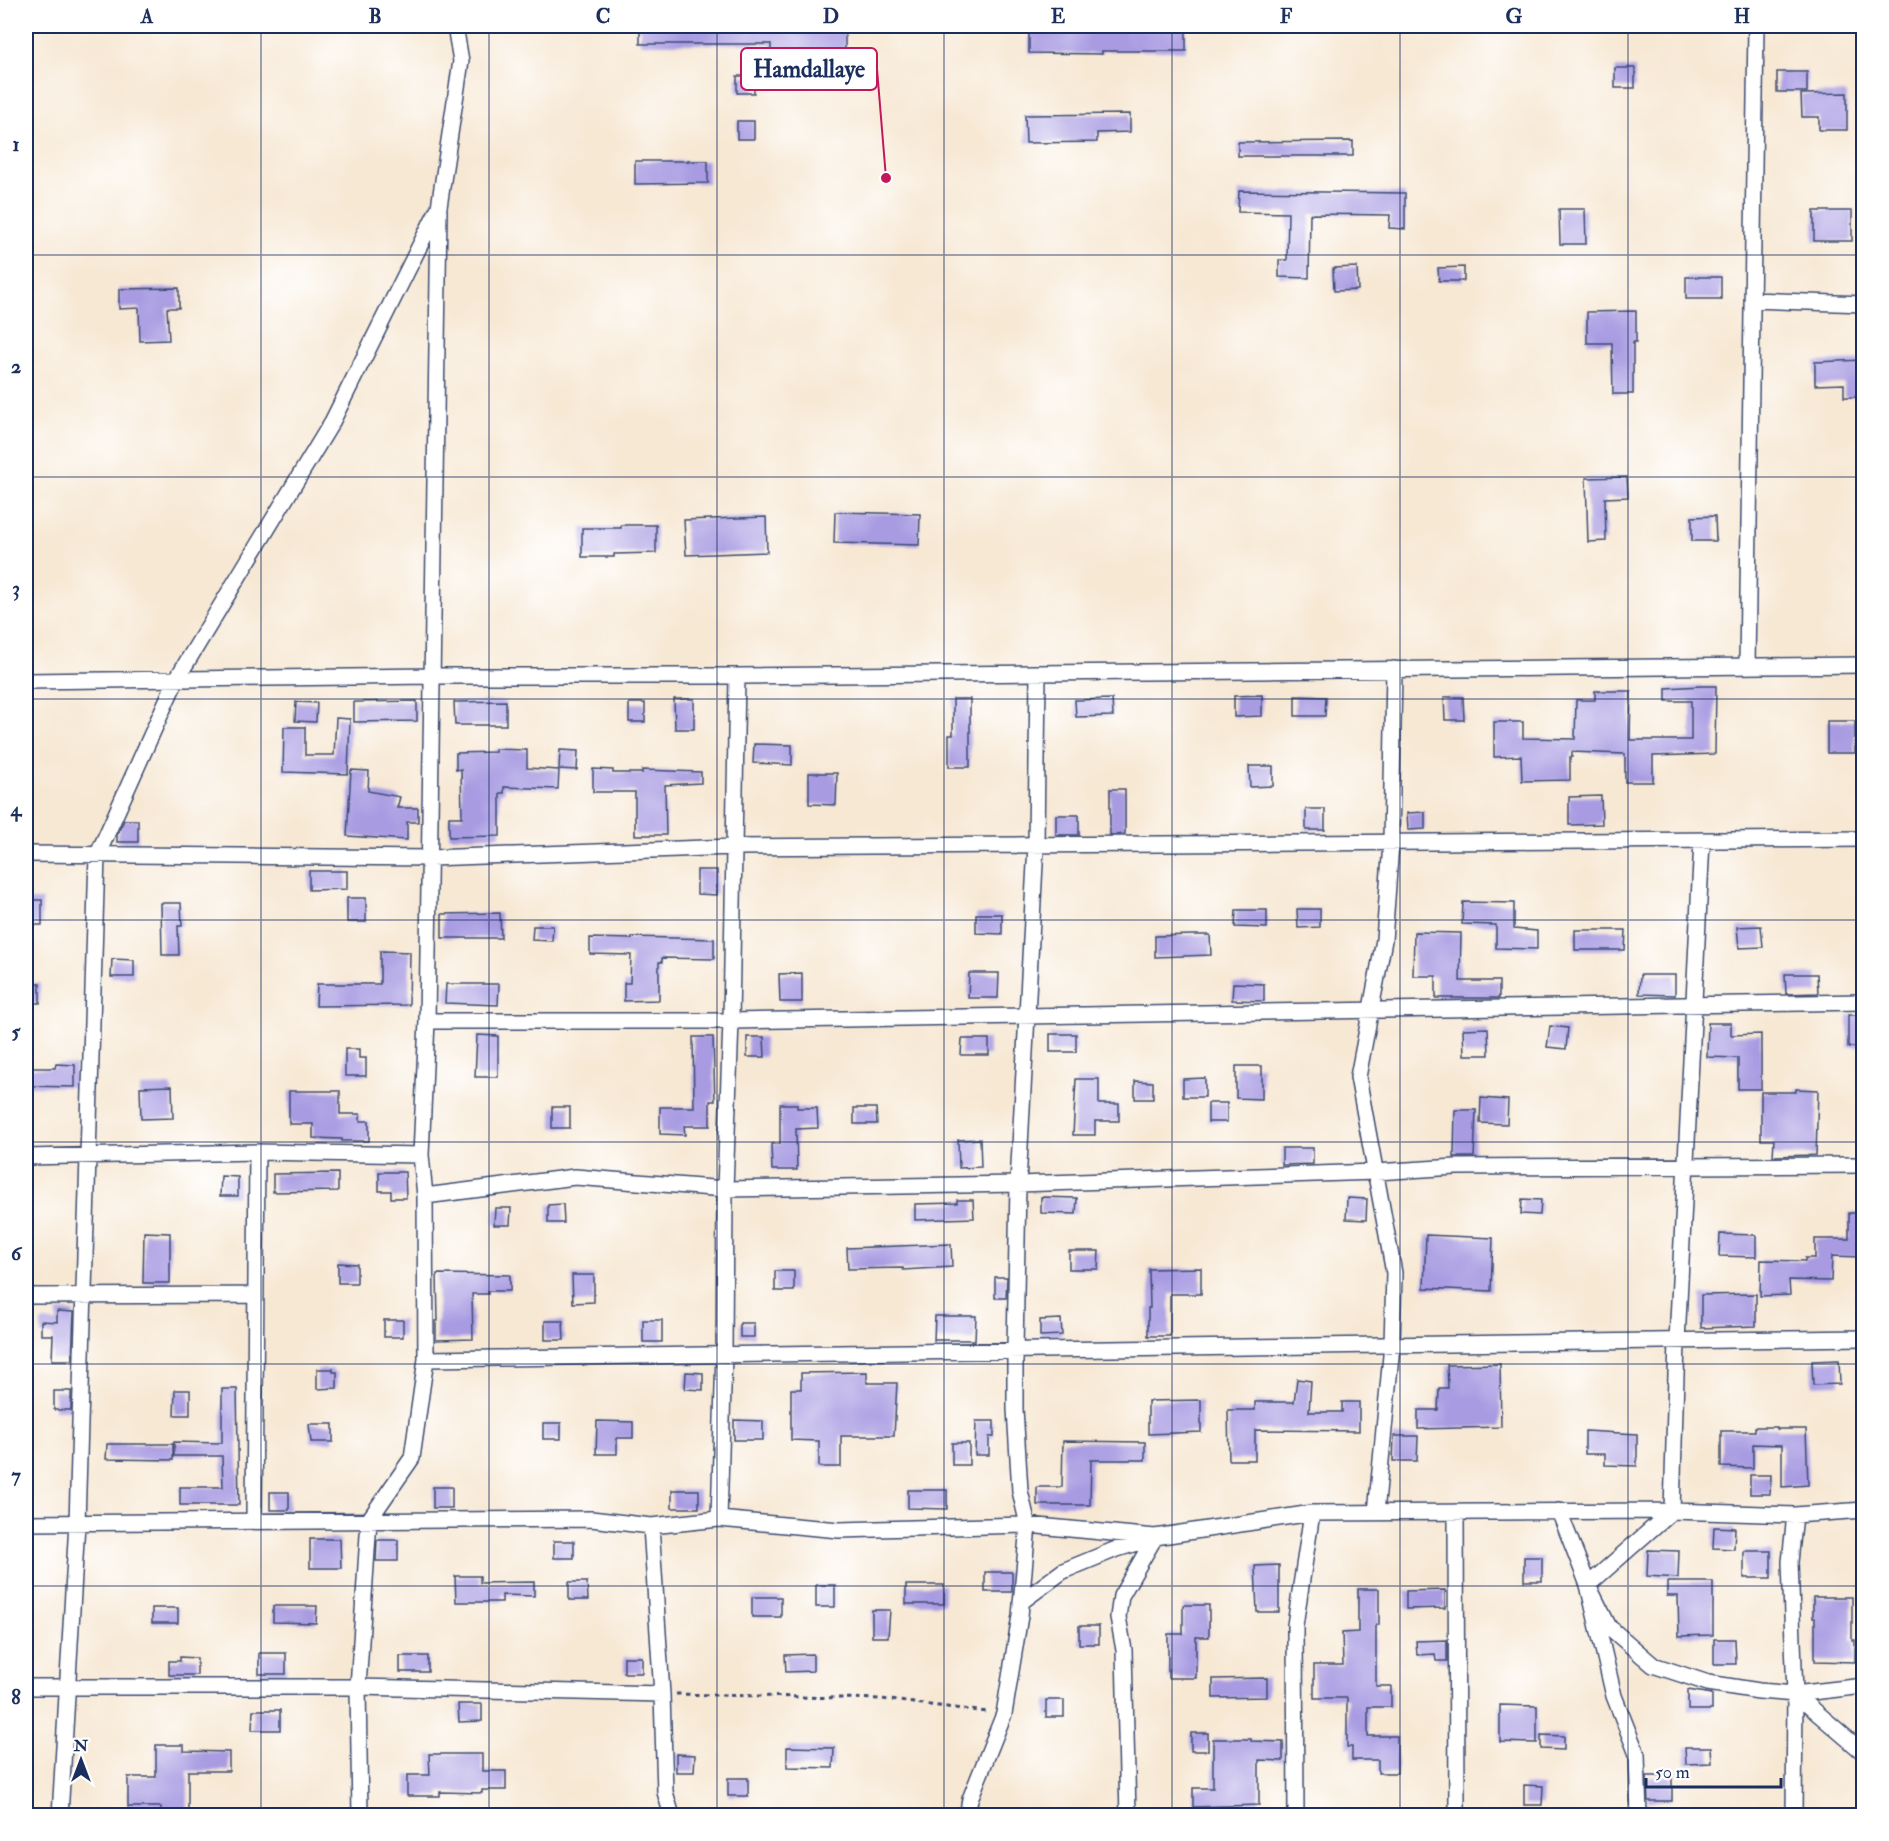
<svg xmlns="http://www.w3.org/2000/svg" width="1889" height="1841" viewBox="0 0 1889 1841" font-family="'IM FELL Double Pica',serif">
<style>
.building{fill:#a89be2}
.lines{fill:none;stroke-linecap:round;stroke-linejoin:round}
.minor-casing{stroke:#3c4b70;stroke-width:18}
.path{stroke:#3c4b70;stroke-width:3;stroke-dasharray:4.5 4.5;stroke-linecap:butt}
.minor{stroke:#fff;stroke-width:15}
.grid{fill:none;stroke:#1b2f5e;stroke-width:1.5;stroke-opacity:0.55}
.leader{fill:none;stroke:#c2185b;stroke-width:2}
.callout-dot{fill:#c2185b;stroke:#fff;stroke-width:2}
.callout{fill:#fff;stroke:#c2185b;stroke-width:2}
.callout-label{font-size:24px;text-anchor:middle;font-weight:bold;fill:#1b2f5e}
.neatline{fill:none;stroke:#1b2f5e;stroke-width:2}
.grid-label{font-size:20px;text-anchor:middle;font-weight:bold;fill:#1b2f5e}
</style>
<rect width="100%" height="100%" fill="#fff"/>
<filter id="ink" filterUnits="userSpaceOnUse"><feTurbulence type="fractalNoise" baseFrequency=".0167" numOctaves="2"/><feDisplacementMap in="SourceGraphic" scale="12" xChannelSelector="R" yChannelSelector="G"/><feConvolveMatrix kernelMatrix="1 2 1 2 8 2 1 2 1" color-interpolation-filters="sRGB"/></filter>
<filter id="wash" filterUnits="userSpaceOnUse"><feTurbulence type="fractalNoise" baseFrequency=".008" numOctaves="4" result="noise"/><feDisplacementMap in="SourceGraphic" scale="24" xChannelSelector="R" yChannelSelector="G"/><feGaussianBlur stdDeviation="1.35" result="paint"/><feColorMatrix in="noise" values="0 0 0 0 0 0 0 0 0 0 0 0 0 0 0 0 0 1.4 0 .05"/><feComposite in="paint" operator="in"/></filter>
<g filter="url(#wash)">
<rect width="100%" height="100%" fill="#f7e8d4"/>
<g id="blocks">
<!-- building -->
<path class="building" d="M640 26H845V54L771 53V44H640Z
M1114 26H1186V51H1102V54L1029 53V28H1114Z
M1615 68H1635V88H1615Z
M1777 72H1807V92H1777Z
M737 76H754V93H737Z
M1847 93V130H1819V117H1802L1801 94Z
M1130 114V132L1097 133V142L1026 143 1025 115Z
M737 121H754V139H737Z
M1353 141V156H1238V142Z
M635 161H708V183L635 184Z
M1239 191 1405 193V229L1389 228 1390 215 1310 214 1309 278 1279 277V260H1287L1288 213 1238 212Z
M1559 209H1585L1586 244H1560Z
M1814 211H1852V241H1814Z
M1357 267 1358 290 1334 291 1333 268Z
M1464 267V281H1439L1438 268Z
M1686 277H1721V299H1686Z
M179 288V308H167L169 340 140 341 139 308 119 309V289Z
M1636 311V342H1633V394H1613L1612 343H1587V312Z
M1863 360V384H1861V397H1844V384L1815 385V362Z
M1627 477 1628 497 1605 498 1606 541 1588 542 1586 478Z
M835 512 920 514 919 545 834 543Z
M1715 516 1716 541H1692V517Z
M766 517 767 552 686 555 684 520Z
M621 525H656V553L614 554V557H582V528H621Z
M1701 686H1716L1715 754 1653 756V782H1625V754L1572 752V757H1570V780L1522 781 1521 756 1494 757V722H1523V738L1575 739 1576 700H1595V691H1631L1630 740H1691V701H1666V688Z
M1262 695V716L1234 717V696Z
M1295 696 1326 697 1325 716H1295Z
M1444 697H1463L1464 720H1445Z
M674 699H694V729H675Z
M953 699H970V767H949V735H953Z
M1112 699 1113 716 1076 717 1075 700Z
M417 701V721L354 722V702Z
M506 701V725H455L454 702Z
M296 702 317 703 316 722 295 721Z
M629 703H645V722H629Z
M336 718 350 719 348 774 283 772 284 727H305V755H334Z
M1827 721H1855V753H1827Z
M754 744 792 745V765L753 763Z
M495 749 527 750V768L559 770 558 789 504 787V793H500V836L449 837V817H462L461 769 456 770V753L495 752Z
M560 750 578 751 577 770 559 769Z
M1249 766H1273V786L1250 787Z
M593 769 613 770V773H642V770L701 772V783L665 785 666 835H635V792H593Z
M351 770 369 771 368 791 400 797 397 808H418V822H407V840L347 836Z
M809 773H837L836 805 809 804Z
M1110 789H1125V834L1110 835Z
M1601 796 1602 824 1569 825V797Z
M1306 809H1325V830H1306Z
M1425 812V829L1408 830 1407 813Z
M1056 815H1079V835H1056Z
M124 820H138V842H117V835Z
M697 870H717V895L697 894Z
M309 871H347V889L309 890Z
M347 898H366V922H347Z
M26 900H42V925H26Z
M1463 902 1514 903V929L1537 931V949L1496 948V925L1462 924Z
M161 903H181L182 926H178L179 955H162Z
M1297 909H1320V927L1298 928Z
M1236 910H1267V928L1235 927Z
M500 913 501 938H442V914Z
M976 914H1002V934L976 933Z
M533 926H553L552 941 532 940Z
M1761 926 1763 947 1739 948 1737 927Z
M1575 930H1626L1625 950H1575Z
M1414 932 1461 933 1460 981H1499V998H1436V976H1413Z
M1193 935H1210L1211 955 1155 957V936Z
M632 937 714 939V959L662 958V962H659V1000L624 1001V983H630L631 955 590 954V938L632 939Z
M380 951 410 952 409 1005 316 1006 317 984H380Z
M112 959 134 960V977H111Z
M802 973V1002H780L779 974Z
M969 973H999L998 998H968Z
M1785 974H1817L1818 993 1786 994Z
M1640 975H1675V995L1639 994Z
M26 983H40V1003H26Z
M1233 983 1264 984V1001L1232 1000Z
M446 984H499L498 1005 445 1003Z
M1848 1015H1863V1047H1848Z
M1708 1023H1731V1035L1761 1034V1089H1738V1058L1707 1057Z
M1550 1026 1568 1028 1566 1049 1547 1047Z
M1488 1028 1489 1055H1464L1463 1029Z
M1050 1034H1076V1052H1050Z
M477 1035 498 1036V1077H475Z
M693 1037H713L715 1101H710V1126H684L685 1135 660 1134V1107H694Z
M747 1037H764L765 1057H747Z
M962 1039H989V1055H961Z
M345 1049H359V1058H366V1076H345Z
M56 1064 75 1065V1087L26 1086V1068H55Z
M1236 1066H1262V1099L1236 1098Z
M1205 1078V1097H1183V1079Z
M1076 1079H1099V1104H1119V1121H1095V1135H1073Z
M1135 1081 1153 1082V1099H1135Z
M172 1086 173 1118 141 1119 140 1087Z
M1796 1089 1818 1090 1816 1155 1773 1156 1774 1140H1761V1092H1796Z
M289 1091H340V1114H360V1121H369V1141H342V1139L313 1138V1124H289Z
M1481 1098 1508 1100 1507 1124 1480 1123Z
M1208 1103H1227V1122H1208Z
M780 1104H797V1108H817L818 1128 796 1129 797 1170H772L771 1144H780Z
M552 1107H570V1128H552Z
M854 1108H876L877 1124H854Z
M1455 1110H1476L1474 1157H1454Z
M980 1139 981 1167 959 1168 958 1140Z
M1282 1148H1313V1164L1282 1165Z
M379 1172H405L406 1198H391V1191H379Z
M338 1173V1191L273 1192V1174Z
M221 1176 238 1177V1196H220Z
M1041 1197 1077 1198 1076 1214 1041 1213Z
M1347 1198 1367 1199 1366 1220 1346 1219Z
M1522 1199 1541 1200 1540 1215 1521 1214Z
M957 1200H973L974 1218 915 1220V1204L957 1203Z
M563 1204 564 1223H548V1205Z
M495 1208H511L510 1225H494Z
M1849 1213H1863V1257L1832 1256 1831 1281 1789 1280 1790 1295 1760 1296 1761 1260 1805 1261V1258H1815V1239H1849Z
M144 1232 170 1233V1283H143Z
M1720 1234 1756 1235V1257L1719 1256Z
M1426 1235 1493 1238 1491 1291 1424 1288Z
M951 1244 952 1267 903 1270V1268L848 1269 847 1248Z
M1069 1251H1099L1098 1269H1069Z
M338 1263 357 1264V1283H338Z
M1201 1268V1294H1170V1336H1148V1308H1150L1149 1269Z
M775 1271H794V1291H775Z
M437 1274 510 1275V1291H488V1294H472L473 1339 436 1340V1321H438Z
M572 1275H594V1302L573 1303Z
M995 1277H1007L1006 1298H995Z
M1756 1294V1326L1701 1328V1295Z
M57 1311 74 1312 72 1360H52L53 1335H41V1321L57 1322Z
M935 1316H976L975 1340H934Z
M1061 1319 1062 1335 1040 1336V1320Z
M384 1320H403V1337H384Z
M643 1320H662V1342H643Z
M545 1321H563L564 1340H545Z
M740 1323H754V1337H740Z
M1839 1360 1840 1384 1813 1385 1812 1361Z
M1500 1364 1501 1427 1418 1429V1410H1438L1439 1388H1448L1447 1365Z
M317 1369H333V1372H337V1388L317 1389Z
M686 1372 703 1373V1390L685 1389Z
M867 1372V1383H897L894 1436H841V1467H819V1441L791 1440V1389H801V1373Z
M1297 1379 1311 1381 1309 1412H1342V1402H1359V1431L1255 1430V1460H1229L1228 1410H1255V1402H1294Z
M222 1389H237L239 1505H180V1487H223L222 1456H174V1442L222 1443Z
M175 1390H190V1415H174Z
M54 1391H71V1410H54Z
M1201 1400V1432L1148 1434V1401Z
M734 1420 763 1421V1440H734Z
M597 1421 633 1422V1438H617V1454H596Z
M976 1421H994V1437H989V1455H975Z
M543 1423H561V1439H543Z
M309 1424H333V1442H311Z
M1755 1427H1777V1429H1806L1808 1485 1782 1487V1445L1753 1444V1468L1721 1467V1431H1755Z
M1585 1431 1637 1434V1466L1605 1465V1454H1585Z
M1394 1436H1418L1417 1461H1393Z
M1063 1441 1145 1442V1460H1091L1090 1505H1037V1487H1062Z
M952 1443H969V1465H952Z
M107 1444H173V1460L106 1459Z
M1750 1475H1771L1770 1494H1750Z
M433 1487H452V1508H433Z
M672 1490H699V1508H672Z
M908 1490H947V1509L908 1508Z
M270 1492H289V1510H270Z
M1714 1527 1735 1528 1734 1549 1713 1548Z
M310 1539H340L341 1568H310Z
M377 1540H398V1561H376Z
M554 1541H574V1558H554Z
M1648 1550 1679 1551 1678 1578 1647 1576Z
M1744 1551H1771V1578H1744Z
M1524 1557H1542V1581H1524Z
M1279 1565V1612H1257L1255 1566Z
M985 1572H1012V1592H985Z
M455 1576H480V1583L534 1582V1596L502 1595V1602H456Z
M569 1582H587L588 1600H569Z
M1667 1582H1713V1635L1679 1636 1678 1596H1667Z
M816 1585H835V1607H816Z
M906 1585H944V1604H906Z
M1358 1589H1379V1625H1376V1686H1391V1707H1368V1736H1397V1773H1378V1760H1352V1747H1347V1698H1314V1665H1343L1342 1633 1358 1632Z
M1445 1590V1608L1406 1609V1591Z
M752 1597H781V1617H752Z
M1813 1597H1852V1640H1855V1662L1815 1661V1618H1813Z
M1183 1605H1209V1637H1196V1678H1168V1634H1183Z
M273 1606H317L316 1623 273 1622Z
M152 1608H178V1623H152Z
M872 1610H890L888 1637H872Z
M1079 1626H1099V1644H1079Z
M1714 1639H1735L1736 1664H1714Z
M1447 1640V1661H1436L1435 1654 1417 1655 1416 1641Z
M259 1653H286V1674H259Z
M813 1654V1671L786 1672 785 1655Z
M400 1656H428V1672H400Z
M180 1657 197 1658V1675H169V1661H180Z
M624 1657H642V1673H624Z
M1267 1678V1697L1213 1698V1679Z
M1688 1690 1712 1694V1710H1688Z
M1046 1700H1064V1717H1046Z
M458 1704H482V1721L459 1722Z
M1500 1705 1537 1706V1743L1500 1742Z
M253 1710H280V1730H252Z
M1191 1733H1208V1751H1191Z
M1541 1735 1564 1736V1750L1541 1749Z
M1213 1739H1251V1741L1283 1742V1761L1259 1760V1805L1193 1807V1788H1213Z
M156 1745H184V1751L229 1752V1771H188V1811H161V1807H128V1777H156Z
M787 1747 834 1748 833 1768 787 1767Z
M1685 1747H1711L1712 1763 1686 1764Z
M429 1754H482V1771H506V1790H482V1793L440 1792V1796H407V1775H430Z
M676 1754 695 1755 694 1772H676Z
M1647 1776H1672V1801H1648Z
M728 1778H748V1796H728Z
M1524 1785 1543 1786 1542 1805H1524Z"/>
</g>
</g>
<g filter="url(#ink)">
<use href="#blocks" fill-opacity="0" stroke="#3c4b70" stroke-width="1.5"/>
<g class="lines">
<defs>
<path id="minor" d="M1752 300 1864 304
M1747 666 1756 26
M26 681 433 676H737L1864 665
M1702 841 1677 1341 1672 1511 1588 1585 1609 1627 1653 1665 1708 1683 1759 1691 1795 1694 1864 1686
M26 854 430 858 733 847 1864 839
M427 1021H731L1864 1002
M26 1157 257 1152 421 1155
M425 1196 575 1177 725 1189 1018 1184 1376 1172 1456 1167 1864 1165
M26 1296 256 1295
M426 1359 1864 1338
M1559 1511 1588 1585 1614 1696 1637 1754 1639 1816
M1456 1512 1457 1816
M1376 1513 1392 1345 1394 1273 1358 1077 1384 940 1391 843 1394 669
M719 1519 724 1354 725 1189 731 1021 737 676
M254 1521 257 1152
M26 1523 591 1519 651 1526 719 1519 839 1530 1028 1525 1155 1537 1312 1513 1672 1511 1795 1515 1864 1510
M651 1526 662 1694 665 1792 672 1816
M1021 1602 1063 1571 1114 1550 1149 1539
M26 1687H358L662 1694
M1795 1694 1864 1753
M60 1816 77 1523 97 856 176 680 332 422 439 207 461 61 455 26
M360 1816 358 1687 369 1520 412 1458 426 1359 425 1196 421 1155 427 1021 439 211
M967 1816 970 1799 1004 1714 1020 1616 1028 1525 1020 1491 1015 1409V1350L1018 1184 1036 845 1038 673
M1128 1816 1124 1650 1118 1617 1121 1596 1155 1537
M1296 1816 1295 1625 1312 1513
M1794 1816 1795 1694 1790 1562 1795 1515"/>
</defs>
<!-- minor casing -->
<use href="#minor" class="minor-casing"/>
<!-- path -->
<path class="path" d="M676 1694 882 1699 987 1712"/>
<!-- minor -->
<use href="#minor" class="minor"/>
</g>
</g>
<!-- grid -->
<path class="grid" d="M261 26V1816M489 26V1816M717 26V1816M944 26V1816M1172 26V1816M1400 26V1816M1628 26V1816M26 255H1864M26 477H1864M26 699H1864M26 920H1864M26 1142H1864M26 1364H1864M26 1586H1864"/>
<!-- callouts -->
<path class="leader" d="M886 178L877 69"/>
<circle class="callout-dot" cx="886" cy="178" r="6"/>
<rect class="callout" x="741" y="48" width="136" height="42" rx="6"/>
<g class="callout-label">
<text x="809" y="77">Hamdallaye</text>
</g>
<!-- margin -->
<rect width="1889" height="1841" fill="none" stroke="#fff" stroke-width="66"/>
<!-- north arrow -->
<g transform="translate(81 1760)" stroke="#ffffff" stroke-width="4.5" paint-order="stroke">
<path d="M0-4.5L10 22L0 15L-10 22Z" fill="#1b2f5e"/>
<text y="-9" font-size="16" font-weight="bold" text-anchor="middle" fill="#1b2f5e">N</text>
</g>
<!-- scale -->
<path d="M1646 1778v9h135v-9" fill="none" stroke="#1b2f5e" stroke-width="3"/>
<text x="1655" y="1778" font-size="18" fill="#1b2f5e" stroke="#ffffff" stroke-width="4.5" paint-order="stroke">50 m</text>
<rect x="33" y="33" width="1823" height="1775" class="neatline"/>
<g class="grid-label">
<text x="147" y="23">A</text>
<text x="375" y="23">B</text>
<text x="603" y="23">C</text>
<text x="831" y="23">D</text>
<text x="1058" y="23">E</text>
<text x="1286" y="23">F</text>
<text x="1514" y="23">G</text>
<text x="1742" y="23">H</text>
<text x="16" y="151">1</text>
<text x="16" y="373">2</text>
<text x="16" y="595">3</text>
<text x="16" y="816">4</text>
<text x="16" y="1038">5</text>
<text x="16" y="1260">6</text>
<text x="16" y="1482">7</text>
<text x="16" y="1704">8</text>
</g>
</svg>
